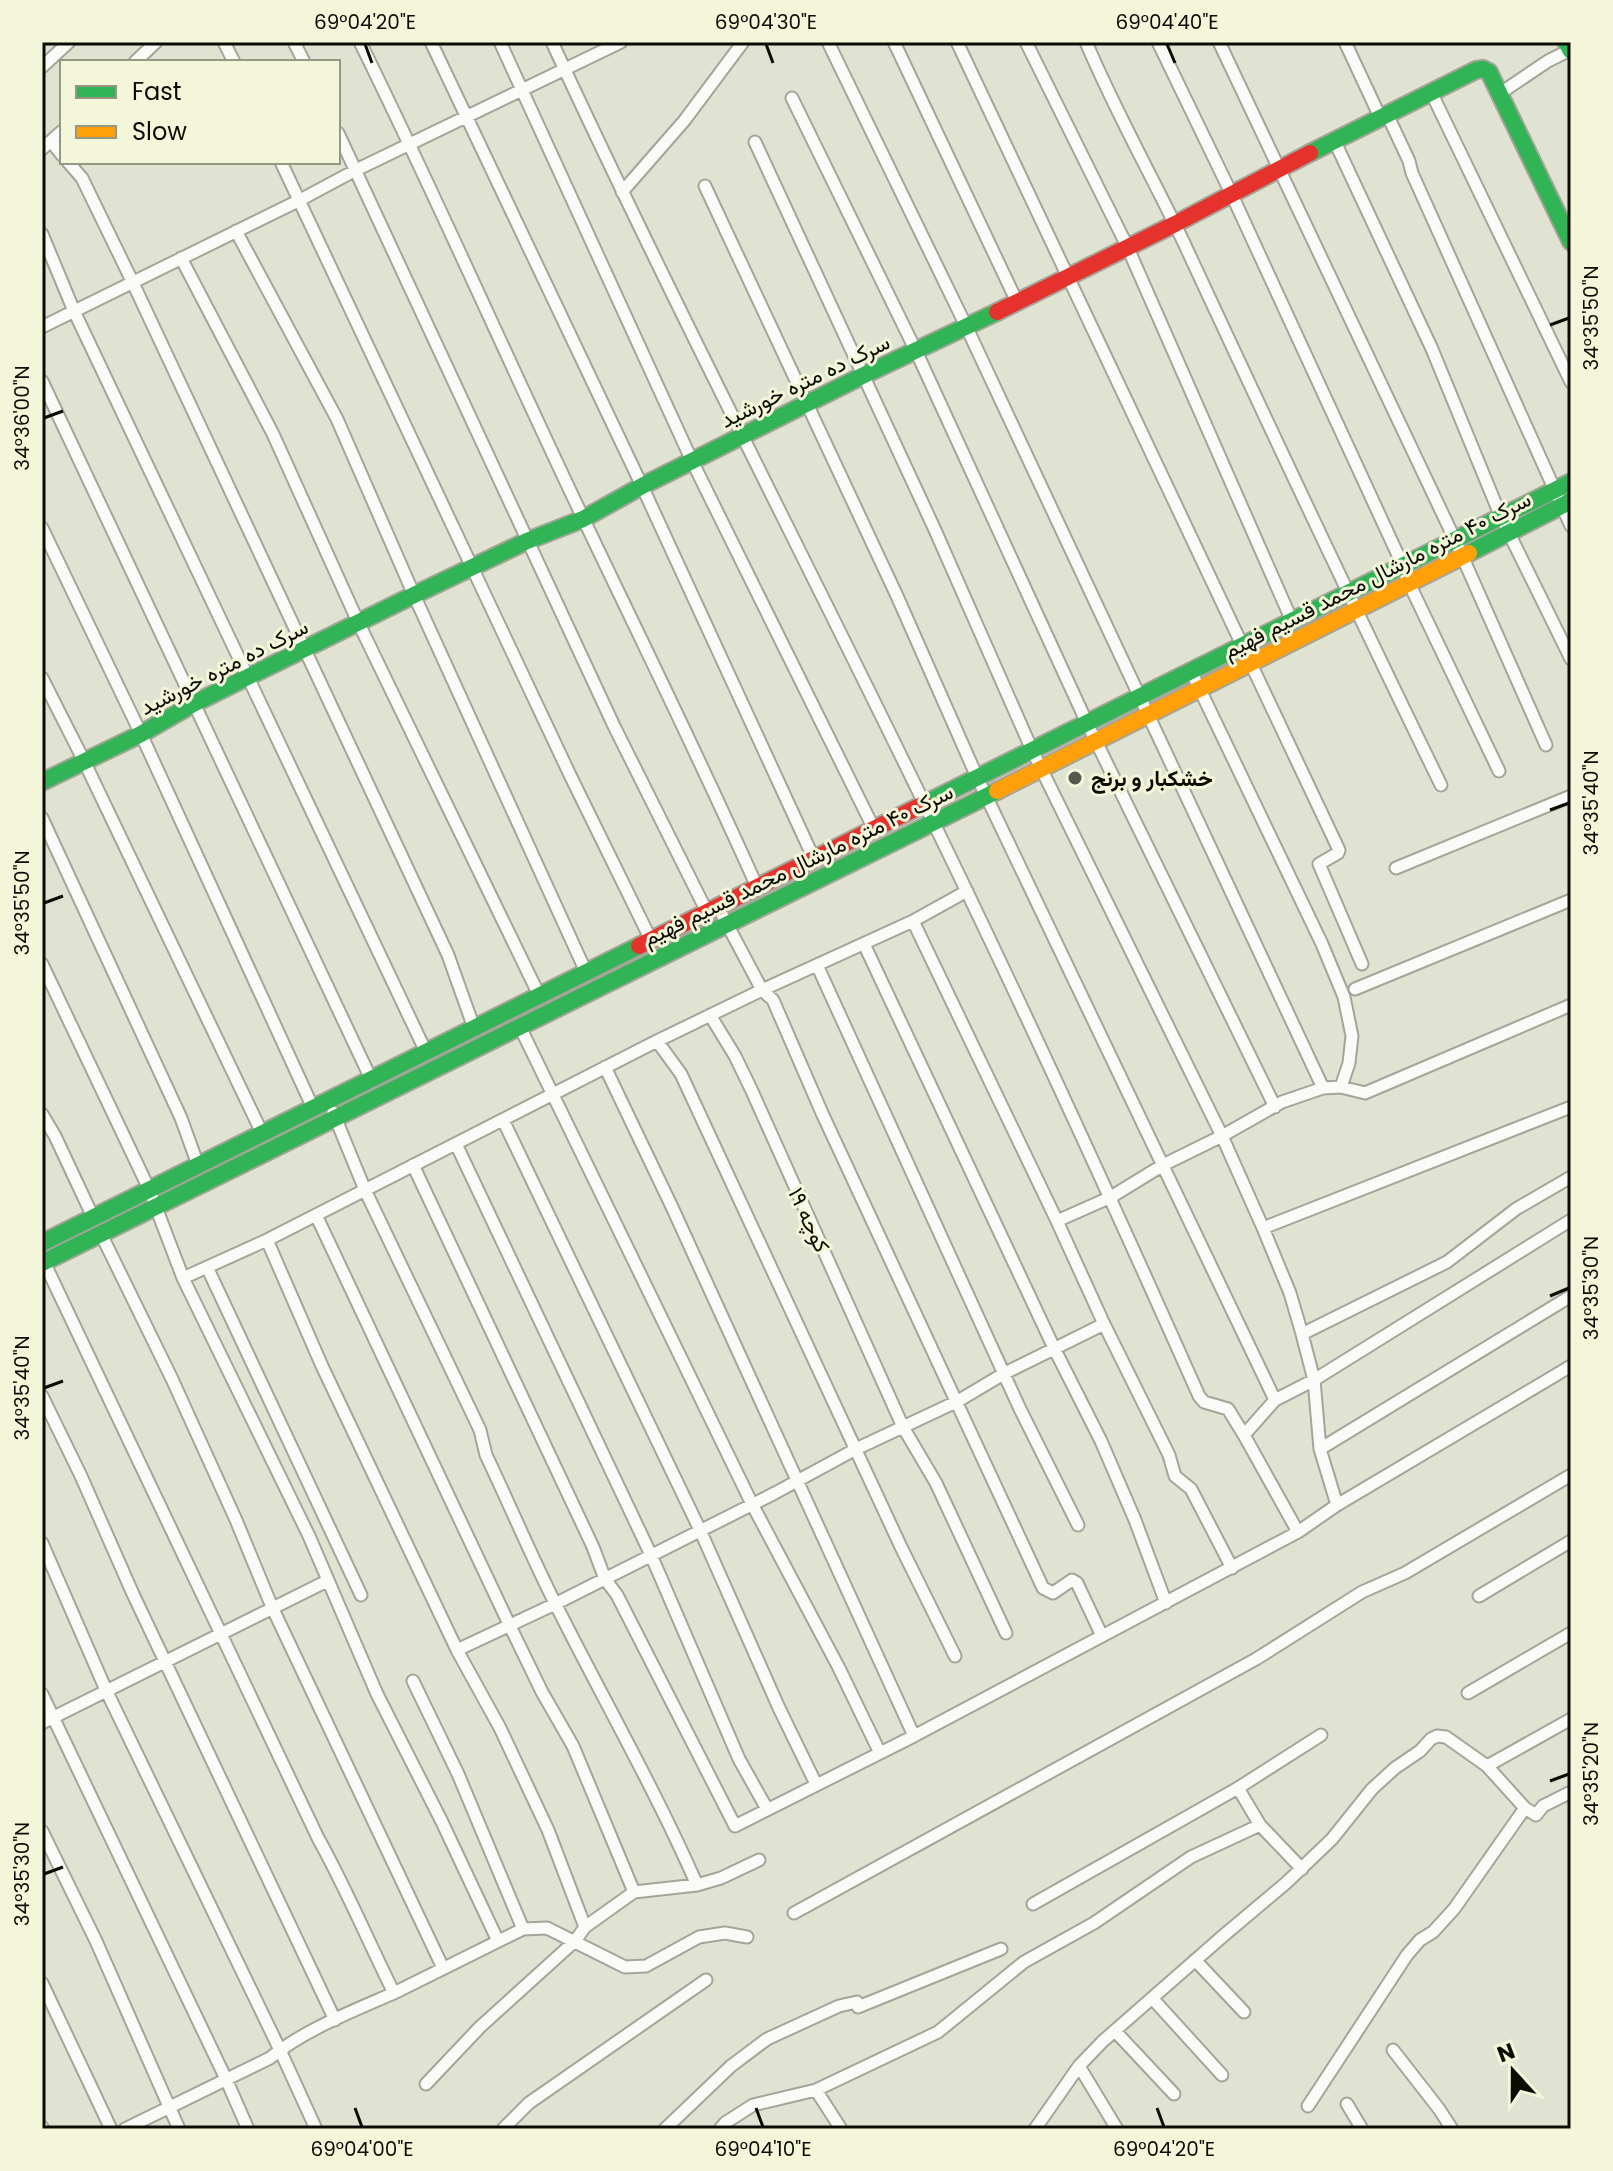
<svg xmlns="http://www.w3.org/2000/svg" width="1613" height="2171" viewBox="0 0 1613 2171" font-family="Poppins,Vazirmatn,sans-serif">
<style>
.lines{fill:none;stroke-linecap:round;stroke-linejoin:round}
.street-casing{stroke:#a4a598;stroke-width:15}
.fast-casing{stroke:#a4a598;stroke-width:20}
.slow-casing{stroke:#a4a598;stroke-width:20}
.jam-casing{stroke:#a4a598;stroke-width:20}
.street{stroke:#fafbf8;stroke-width:11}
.fast{stroke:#30b455;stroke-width:16}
.slow{stroke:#ff9f0a;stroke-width:16}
.jam{stroke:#e5322d;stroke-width:16}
.ticks{fill:none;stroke:#0c0c04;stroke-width:3}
.poi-dot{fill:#57574c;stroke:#f4f6d9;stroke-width:3}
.labels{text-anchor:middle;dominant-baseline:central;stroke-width:6;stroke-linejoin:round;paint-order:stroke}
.street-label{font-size:22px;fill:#0c0c04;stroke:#f4f6d9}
.poi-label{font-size:22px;font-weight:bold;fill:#0c0c04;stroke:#f4f6d9;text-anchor:start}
.neatline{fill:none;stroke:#0c0c04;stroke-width:3}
.ticks-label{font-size:20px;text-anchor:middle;fill:#0c0c04}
</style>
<rect width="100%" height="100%" fill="#e1e3d2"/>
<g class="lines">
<defs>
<path id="street" d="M224 42 234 62
M294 42 304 62
M360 42C438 200 508 361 584 520 642 642 702 763 757 887
M431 42 642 486 814 859
M500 42 692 461 874 829
M552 42C670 297 800 548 923 801 1019 997 1110 1196 1199 1396L1204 1402 1228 1409 1244 1435 1298 1532
M828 42 966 326 1323 1088
M894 42 1017 302
M957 42C1085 311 1210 581 1339 850L1338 853 1319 864 1362 964
M1026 42 1127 246 1292 621
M1086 42C1115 111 1152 176 1184 243 1268 424 1353 605 1441 785
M1158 42 1231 193 1403 566
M1219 42 1455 540 1546 745
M1345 42 1380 117
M135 62 156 42
M42 67 69 42
M1431 92 1571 382
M1499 94 1548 61 1570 50
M792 98 916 351 1087 723 1275 1107
M1387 114 1409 161 1412 173 1571 526
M338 133 614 726 707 912
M51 141 62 155
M755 142 935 530 1032 750 1222 1136 1263 1228 1290 1293 1302 1334 1314 1380 1320 1449 1337 1505
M1335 142 1432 349 1501 517 1571 659
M42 149 62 131
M68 162 82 178 133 283 448 955 474 1028
M281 162 570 775 651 940
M705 186 897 596 977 777 1275 1400
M622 192 684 121 743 42
M236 231 337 419 414 595 586 972
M42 234 74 311 426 1052
M181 258 273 434 359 624 539 995
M42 327 300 200 356 170 621 42
M42 381 371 1079
M42 528 141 734 313 1108
M1406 577 1499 771
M1191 671 1322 944 1344 997 1352 1036 1349 1063 1341 1087
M42 678 84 761 262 1133
M42 818 181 1118 198 1165
M1396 868 1571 796
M718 907 762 990 773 1000 822 1113 1043 1588 1053 1593 1072 1580 1077 1583 1102 1636
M913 921 1057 1221 1104 1324 1169 1455 1175 1476 1191 1489 1232 1568
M864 944 1054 1348 1101 1441 1135 1520 1166 1603
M42 964 149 1189 183 1278 309 1536 377 1694 442 1822 498 1941
M817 965 1020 1409 1078 1525
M1355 989 1571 900
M710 1015 735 1056 751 1089 903 1427 936 1483 1006 1633
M520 1027 752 1504 839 1668 880 1753
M657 1041 681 1074 901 1547 955 1656
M605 1067 672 1207 914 1736
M333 1112 365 1190 480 1430 486 1455C510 1505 531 1556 556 1605 603 1699 655 1789 697 1885
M42 1114 55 1136 93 1217
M503 1120 700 1530 779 1708 816 1784
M456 1144 651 1555 739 1759 767 1809
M413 1165 593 1547 605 1579 617 1595 735 1826 914 1736 1298 1532 1337 1505 1571 1366
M316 1215 509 1624 542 1692 573 1746 634 1892
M1057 1221 1111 1197 1163 1165 1222 1136 1282 1102 1323 1088 1341 1087 1365 1093 1571 1005
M1263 1228 1571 1107
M101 1234 172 1379 236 1520 272 1607 443 1968
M267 1240 322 1366 457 1650 500 1728 548 1830 585 1927
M44 1262 318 1838C346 1888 368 1941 394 1993 353 2011 304 2030 270 2058L125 2129
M207 1267 361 1595
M183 1278 267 1240 657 1041 762 990 913 921 967 891
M1302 1334 1447 1262 1516 1209 1571 1177
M42 1396 81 1476 133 1594 335 2020
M1244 1435 1275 1400 1314 1380 1571 1220
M1320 1449 1571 1296
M42 1543 106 1690 280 2050 316 2129
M1479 1596 1571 1541
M457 1650 555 1604 775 1493 856 1449 958 1401 1005 1373 1104 1324
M413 1681 458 1774 523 1929
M1468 1693 1571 1633
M42 1694 226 2079 248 2129
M42 1723 327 1581
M1487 1766 1571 1719
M1238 1788 1260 1825
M42 1831 96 1941 179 2129
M1033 1904 1238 1788 1321 1735
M794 1913 1256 1659 1362 1592 1405 1573 1571 1475
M1195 1960 1244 2012
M42 1983 111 2129
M394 1993 523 1929 547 1928 625 1967 646 1966 699 1937 725 1933 747 1937
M1152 1998 1222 2075
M1115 2031 1174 2094
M1393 2050 1439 2109 1452 2129
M1079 2066 1117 2129
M426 2084 480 2027 575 1941 585 1927 634 1892 697 1885 721 1878 759 1860
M816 2090 841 2129
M1347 2104 1362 2129
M1308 2106 1407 1955 1420 1940 1433 1932 1454 1909 1525 1808
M42 2127 43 2129
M503 2129 529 2103 706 1980
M665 2129 731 2066 767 2039 839 2006 857 2002 858 2007 1001 1949
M720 2129 725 2123 753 2105 816 2090 938 2032 1024 1962 1094 1923 1191 1857 1260 1825 1302 1869
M1035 2129 1079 2066 1103 2041 1223 1936 1286 1883 1332 1839 1372 1789 1395 1768 1420 1751 1431 1739 1437 1736 1446 1737 1487 1766 1525 1808 1536 1815 1543 1806 1571 1792"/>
<path id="fast" d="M1566 42 1571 51
M1310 153 1476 70 1483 69 1489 72 1571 242
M1469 553 1571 501
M42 782 141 734 193 704 414 595 527 541 583 519 642 486 864 375 997 312
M924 804 1571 482
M42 1243 639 946
M42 1263 997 791"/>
<path id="slow" d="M997 791 1469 553"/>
<path id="jam" d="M997 312 1175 224 1310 153
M639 946 924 804"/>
</defs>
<!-- street casing -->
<use href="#street" class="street-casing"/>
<!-- fast casing -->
<use href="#fast" class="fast-casing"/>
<!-- slow casing -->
<use href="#slow" class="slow-casing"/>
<!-- jam casing -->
<use href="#jam" class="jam-casing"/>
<!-- street -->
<use href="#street" class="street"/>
<!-- fast -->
<use href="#fast" class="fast"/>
<!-- slow -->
<use href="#slow" class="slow"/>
<!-- jam -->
<use href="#jam" class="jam"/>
</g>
<!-- ticks -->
<path class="ticks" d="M365 44 372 63M766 44 773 63M1167 44 1175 63M1550 325 1569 318M44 418 63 411M1550 810 1569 803M44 903 63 896M1550 1296 1569 1288M44 1388 63 1381M1550 1781 1569 1774M44 1874 63 1867M355 2108 362 2127M756 2108 763 2127M1157 2108 1164 2127"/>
<!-- markers -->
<circle class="poi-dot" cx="1075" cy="778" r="8"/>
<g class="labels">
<!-- street labels -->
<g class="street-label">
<text transform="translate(805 381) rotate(-26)">سرک ده متره خورشید</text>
<text transform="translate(1377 575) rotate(-27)">سرک ۴۰ متره مارشال محمد قسیم فهیم</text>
<text transform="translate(224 667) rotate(-27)">سرک ده متره خورشید</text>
<text transform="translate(798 865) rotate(-26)">سرک ۴۰ متره مارشال محمد قسیم فهیم</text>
<text transform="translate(809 1220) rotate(65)">کوچه ۱۹</text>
</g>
<!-- poi labels -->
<g class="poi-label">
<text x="1091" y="778">خشکبار و برنج</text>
</g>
</g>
<!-- border -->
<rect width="1613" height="2171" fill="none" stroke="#f4f6d9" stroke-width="88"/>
<!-- legend -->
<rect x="60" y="60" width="280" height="104" fill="#f4f6d9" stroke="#979884" stroke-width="2"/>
<rect x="76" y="86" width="40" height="12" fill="#30b455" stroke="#979884" stroke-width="2"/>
<text x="132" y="100" font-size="24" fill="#0c0c04">Fast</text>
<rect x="76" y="126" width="40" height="12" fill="#ff9f0a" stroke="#979884" stroke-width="2"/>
<text x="132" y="140" font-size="24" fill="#0c0c04">Slow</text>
<!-- north arrow -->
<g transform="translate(1513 2071) rotate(339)" stroke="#f4f6d9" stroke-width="6" paint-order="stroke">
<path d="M0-6L14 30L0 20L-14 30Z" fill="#0c0c04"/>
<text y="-12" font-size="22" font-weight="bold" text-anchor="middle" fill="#0c0c04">N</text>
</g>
<rect x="44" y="44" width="1525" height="2083" class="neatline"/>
<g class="ticks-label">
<text x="365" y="29">69°04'20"E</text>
<text x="766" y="29">69°04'30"E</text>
<text x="1167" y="29">69°04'40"E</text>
<text transform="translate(1591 318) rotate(-90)" y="7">34°35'50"N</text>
<text transform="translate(22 418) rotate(-90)" y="7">34°36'00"N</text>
<text transform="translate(1591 803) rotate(-90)" y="7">34°35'40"N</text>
<text transform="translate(22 903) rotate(-90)" y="7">34°35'50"N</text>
<text transform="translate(1591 1288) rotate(-90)" y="7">34°35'30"N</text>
<text transform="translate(22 1388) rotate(-90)" y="7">34°35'40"N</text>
<text transform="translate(1591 1774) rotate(-90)" y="7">34°35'20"N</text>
<text transform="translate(22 1874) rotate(-90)" y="7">34°35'30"N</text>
<text x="362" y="2156">69°04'00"E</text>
<text x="763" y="2156">69°04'10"E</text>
<text x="1164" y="2156">69°04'20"E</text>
</g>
</svg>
